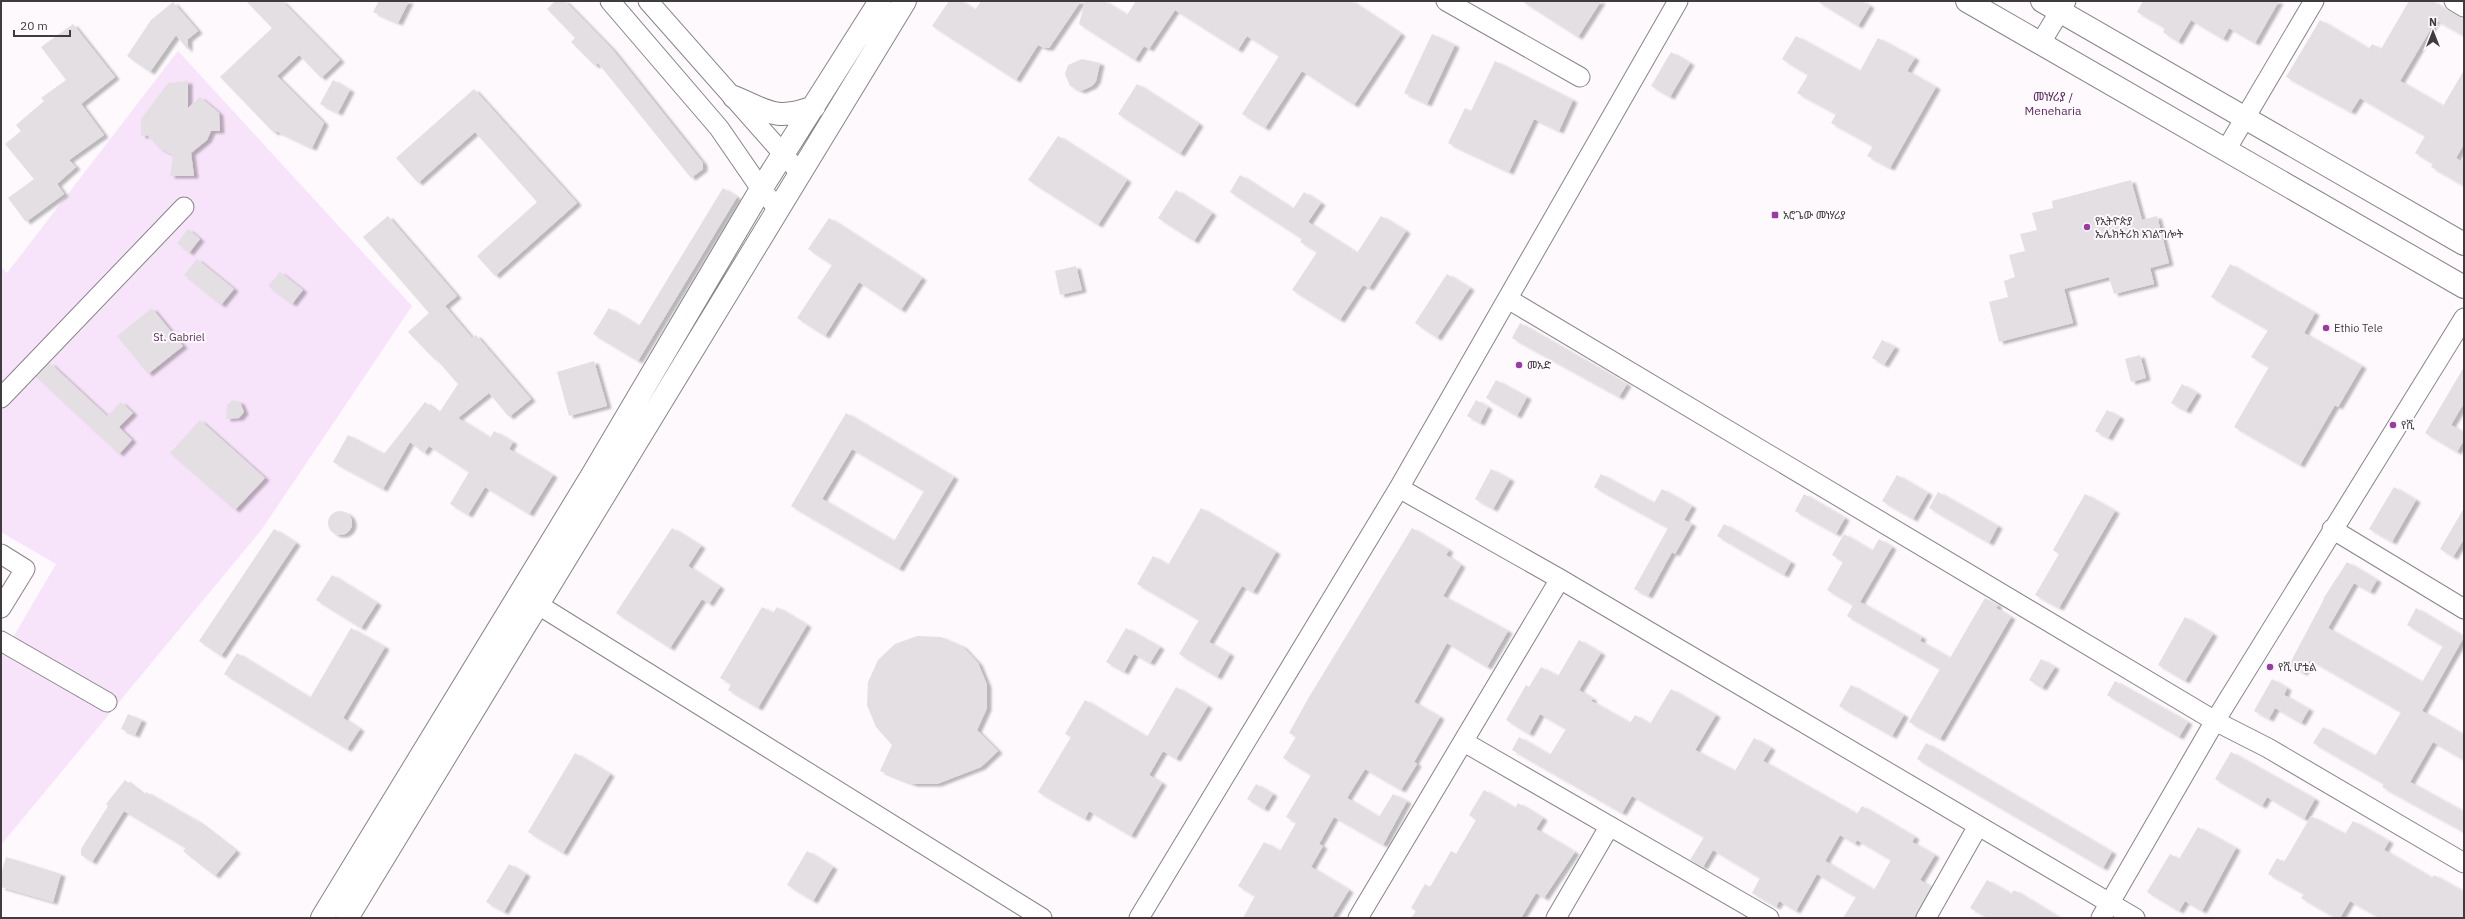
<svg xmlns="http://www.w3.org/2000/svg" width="2465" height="919" viewBox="0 0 2465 919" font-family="'IBM Plex Sans','Noto Sans Ethiopic',sans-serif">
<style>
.green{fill:#f8e4fa}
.building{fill:#e3dfe3;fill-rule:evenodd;filter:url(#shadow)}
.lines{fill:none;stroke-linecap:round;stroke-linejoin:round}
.minor-casing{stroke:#878488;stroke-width:21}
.major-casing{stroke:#878488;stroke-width:24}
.minor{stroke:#fff;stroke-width:19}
.major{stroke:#fff;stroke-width:22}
.poi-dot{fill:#9a3aa3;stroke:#fdf9fd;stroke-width:1.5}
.labels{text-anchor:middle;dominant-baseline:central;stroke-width:4;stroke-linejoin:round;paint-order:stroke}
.poi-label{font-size:11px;fill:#3e3c3e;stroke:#fdf9fd;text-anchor:start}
.park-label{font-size:11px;fill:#58325b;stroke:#fdf9fd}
.neighbourhood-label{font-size:12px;fill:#592a5d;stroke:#fdf9fd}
</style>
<defs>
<filter id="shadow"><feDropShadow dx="4.5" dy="2.5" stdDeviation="1" flood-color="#0004"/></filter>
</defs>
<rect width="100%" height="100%" fill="#fdf9fd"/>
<!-- green -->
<path class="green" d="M178 51 412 306 262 529 1 845V658L56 564 1 532V267L7 273Z"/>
<!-- building -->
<path class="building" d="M246 1H282L340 60 321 78 299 55 277 76 324 123 312 148 276 131 274 133 220 77 272 28Z
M379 1H409L398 23 373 12Z
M555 1H565L612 49 703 163V169L691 178 598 63 595 66 571 42 575 38 547 9Z
M949 1H961L975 10 981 1H1081L1049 48H1044L1038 45 1016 80 932 26Z
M1085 1H1104L1127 15 1136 1H1351L1401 34 1354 105 1302 71 1265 128 1242 114 1279 56 1247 36 1238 50 1175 10 1149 49 1144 46 1135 60 1079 24Z
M1522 1H1601L1578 37Z
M1817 1H1862L1870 6 1858 26Z
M2143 1H2279L2255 43 2229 28 2223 39 2191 20 2178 42 2163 32 2165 28 2137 12Z
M2409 1H2432L2464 20V36L2436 20 2400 81 2443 106 2464 70V144L2456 158 2464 163V186L2431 167 2433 164 2415 153 2425 136 2360 98 2351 112 2286 77 2320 20 2369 49 2372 44 2381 49Z
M173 2 198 31 188 39V50L176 35 150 72 127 56 151 20Z
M73 24 115 77 81 104 104 135 69 160 76 167 57 184 64 194 26 222 8 198 34 179 5 144 21 131 16 125 44 101 41 98 66 80 41 47Z
M1432 34 1455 45 1427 104 1404 93Z
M1796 36 1860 71 1878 38 1915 58 1907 71 1936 87 1890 168 1867 156 1873 146 1831 123 1836 114 1797 93 1808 75 1782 59Z
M1671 52 1690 63 1670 97 1651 86Z
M1082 59 1100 63 1096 81 1092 86 1081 91 1070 86 1065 74 1068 65Z
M1495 61 1573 100 1559 131 1534 119 1509 172 1448 143 1465 108 1471 111Z
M333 80 350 90 338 113 320 104Z
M188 81V108L200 97 219 113 220 131H211L207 140 191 153 194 176H170L173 155 159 148 147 135 141 136V119L168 83Z
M1137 84 1199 124 1180 154 1118 114Z
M474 89 577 203 495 276 477 256 537 202 475 132 418 183 396 158Z
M1058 136 1127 180 1098 225 1028 180Z
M1240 175 1293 209 1304 192 1321 203 1308 222 1357 253 1381 216 1406 231 1369 288 1363 285 1340 320 1292 290 1317 252 1300 242 1302 239 1230 192Z
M2131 180 2142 220 2157 216 2169 263 2150 268 2154 284 2114 294 2109 277 2064 289 2073 323 1999 342 1989 302 2008 297 2004 281 2015 277 2009 255 2025 251 2020 234 2037 230 2032 213 2053 208 2052 201Z
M723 188 737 197 638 361 593 334 609 308 639 326Z
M1176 190 1212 213 1194 241 1158 218Z
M388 216 457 296 445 306 472 338 476 335 531 399 509 417 489 393 458 418 490 438 494 431 513 442 509 449 553 475 529 514 485 487 468 515 450 504 469 472 429 446 424 453 410 442 383 489 333 462 348 435 384 454 425 402 439 413 458 384 436 359 435 360 408 332 429 313 363 237Z
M829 218 922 278 901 310 859 282 825 336 797 318 832 265 808 249Z
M188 229 200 239 189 253 177 243Z
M197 259 234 289 221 305 184 275Z
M2230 264 2315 313 2304 333 2362 366 2338 407 2335 405 2300 465 2234 427 2269 367 2251 357 2268 330 2211 297Z
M1076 266 1082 290 1060 295 1055 271Z
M280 272 303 290 292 304 268 286Z
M1447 274 1470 288 1437 338 1415 323Z
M152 308 183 346 148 374 117 336Z
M1520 323 1627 384 1619 397 1512 338Z
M1882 340 1895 347 1884 365 1872 358Z
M2140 355 2146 378 2131 382 2125 359Z
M594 361 607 406 569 416 557 372Z
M50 363 107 416 121 402 133 413 119 427 132 440 119 454 36 377Z
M2464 367V403L2451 425 2464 433V440L2457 452 2425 433Z
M1496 380 1527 397 1517 416 1486 398Z
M2182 384 2197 393 2186 411 2171 403Z
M233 400 240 402 244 412 239 418 226 419 227 405Z
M1476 400 1488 407 1480 423 1467 416Z
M2107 410 2120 417 2108 438 2095 431Z
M846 413 954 477 899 569 791 506ZM852 449 924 491 894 541 822 499Z
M200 420 265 478 235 510 170 453Z
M1491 469 1510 479 1493 509 1475 499Z
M1601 474 1654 503 1662 489 1692 506 1684 520 1692 524 1675 554 1672 552 1648 596 1634 589 1668 528 1594 487Z
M1897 475 1928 493 1913 519 1882 501Z
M2394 487 2416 500 2392 542 2369 529Z
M1938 492 1998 526 1989 543 1929 508Z
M1804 494 1845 518 1836 534 1795 511Z
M2085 494 2115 511 2059 608 2035 595 2059 554 2053 550Z
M1201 508 1276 552 1253 592 1242 586 1209 642 1230 654 1217 677 1179 654 1199 620 1137 584 1153 556 1168 565Z
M2464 508V539L2453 557 2440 549Z
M328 523a12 12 0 1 1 24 0a12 12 0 1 1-24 0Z
M1724 524 1791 562 1784 575 1717 536Z
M672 528 701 546 688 566 720 587 709 604 702 599 670 648 616 613Z
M1412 528 1449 550 1446 555 1461 565 1443 596 1508 631 1487 667 1447 643 1414 702 1440 717 1414 762 1417 764 1401 790 1365 769 1347 798 1379 817 1393 794 1407 801 1383 845 1334 817 1319 844 1323 846 1311 867 1349 890 1332 918H1243L1255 896 1238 886 1264 842 1280 851 1296 823 1286 817 1311 775 1283 758 1296 737 1289 733 1309 697Z
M274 529 296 543 221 656 199 641Z
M1844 534 1872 551 1879 539 1892 547 1860 602 1922 637 1920 641 1950 658 1985 598 1998 605 1996 608 2011 617 1940 739 1909 722 1940 669 1847 616 1853 605 1827 590 1843 562 1832 555Z
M2347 562 2377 580 2370 592 2354 583 2328 628 2422 682 2443 646 2407 625 2416 608 2464 637 2422 711 2464 735V760L2433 742 2410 782 2464 812V832L2382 787 2384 784 2313 743 2323 727 2375 756 2401 712 2310 660 2303 673 2289 665 2324 599H2323Z
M332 575 377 603 361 628 316 600Z
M762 607 773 613 777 607 807 625 758 708 728 690 731 684 720 678Z
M2185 617 2213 634 2185 681 2158 665Z
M351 628 385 647 343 718 360 729 347 749 224 674 237 653 310 698Z
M1126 628 1160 647 1150 663 1134 654 1124 672 1106 662Z
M917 636 941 637 962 646 978 663 987 685V708L977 730 998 751 981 767 937 784H913L880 771 892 745 876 727 867 705 868 682 878 660 895 644Z
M1579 640 1601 653 1579 690 1593 699 1591 701 1630 723 1635 715 1650 724 1671 689 1716 715 1695 750 1735 771 1754 738 1771 748 1763 761 1857 814 1862 806 1915 837 1912 842 1935 855 1920 880 1931 887 1914 918H1843L1856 897 1817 874 1796 911 1779 901 1776 907 1752 893 1760 878 1713 850 1703 867 1690 860 1704 837 1632 796 1622 813 1512 750 1519 737 1550 755 1566 729 1540 714 1529 734 1506 720 1526 685 1529 687 1541 667 1558 676ZM1840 835 1855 844 1857 840 1891 860 1874 890 1825 861Z
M2041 659 2055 667 2042 688 2029 680Z
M2272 679 2287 688 2284 695 2309 709 2301 723 2275 708 2269 719 2254 711Z
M2115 681 2188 722 2179 737 2107 695Z
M1851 685 1904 715 1892 736 1839 706Z
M1176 687 1208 706 1176 759 1163 751 1149 775 1162 783 1131 836 1089 811 1085 819 1038 792 1071 737 1065 734 1085 700 1147 737Z
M128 714 142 720 135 735 121 729Z
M1926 743 2112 852 2103 868 1917 759Z
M2231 752 2315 799 2304 819 2267 797 2262 806 2215 779Z
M575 753 610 774 563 853 528 832Z
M125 780 144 795 146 792 197 821 236 851 215 876 183 851 186 848 124 811 92 862 81 855V849L108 806 106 804Z
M1256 784 1273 794 1264 809 1247 799Z
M1484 790 1515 808 1518 803 1543 818 1536 829 1575 852 1544 898 1536 893 1521 918H1411L1416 911 1411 908 1425 884 1430 887 1451 851 1456 854 1476 820 1469 815Z
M2311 816 2345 834 2353 821 2389 841 2384 850 2432 878 2434 875 2464 892V918H2380L2350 901 2340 918H2336L2301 898 2304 894 2268 874 2277 858 2284 862Z
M2198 827 2236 848 2202 911 2185 901 2179 911 2147 892 2170 854 2179 859Z
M807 851 833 867 813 901 787 885Z
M6 857 61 874 53 902 1 887V874Z
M509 864 526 874 504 912 486 902Z
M1987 880 2011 894 2014 890 2060 918H1988L1970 908Z"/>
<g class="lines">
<defs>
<path id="minor" d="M610 1 719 128 761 189 778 209
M648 1 800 173
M1446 1 1580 77
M2454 1 2464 7
M2040 44 2066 1
M2226 150 2314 1
M1508 299 2215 721 2268 748 2464 863
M1 398 184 207
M1399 488 1560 579 2135 918
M2332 529 2464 609
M1 554 25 569 1 608
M537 604 1042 918
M1 641 107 702
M1464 742 1769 918
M1139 918 1399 488 1678 1
M1358 918 1560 579
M1556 918 1609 827
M1926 918 1978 826
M2101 918 2215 721 2464 318"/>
<path id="major" d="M1967 1 2464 287
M2042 1 2464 244
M734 97C769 112 776 121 814 107
M322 918 591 477 761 189 880 1
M347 918 905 1"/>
</defs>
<!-- minor casing -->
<use href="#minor" class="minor-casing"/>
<!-- major casing -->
<use href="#major" class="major-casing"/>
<!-- minor -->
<use href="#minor" class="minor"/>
<!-- major -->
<use href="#major" class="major"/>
</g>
<!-- markers -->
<g class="poi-dot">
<rect x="1771" y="211" width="8" height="8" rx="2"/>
<circle cx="2087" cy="227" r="4"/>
<circle cx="2326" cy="328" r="4"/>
<circle cx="1519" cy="365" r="4"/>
<circle cx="2393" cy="425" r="4"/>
<circle cx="2270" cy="667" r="4"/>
</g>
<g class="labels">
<!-- poi labels -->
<g class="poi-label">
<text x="1783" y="215">አሮጌው መነሃሪያ</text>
<text x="2095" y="221">የኢትዮጵያ<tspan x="2095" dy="13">ኤሌክትሪክ አገልግሎት</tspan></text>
<text x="2334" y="328">Ethio Tele</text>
<text x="1527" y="365">መአድ</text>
<text x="2401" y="425">የሺ</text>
<text x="2278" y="667">የሺ ሆቴል</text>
</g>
<!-- park labels -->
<g class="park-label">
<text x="179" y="337">St. Gabriel</text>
</g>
<!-- neighbourhood labels -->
<g class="neighbourhood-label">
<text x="2053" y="96">መነሃሪያ /<tspan x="2053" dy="14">Meneharia</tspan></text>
</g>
</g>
<!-- border -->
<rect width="2465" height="919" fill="none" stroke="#3e3c3e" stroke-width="4"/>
<!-- north arrow -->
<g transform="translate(2433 32)" stroke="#fdf9fd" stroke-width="3" paint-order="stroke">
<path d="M0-3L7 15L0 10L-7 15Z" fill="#3e3c3e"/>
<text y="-6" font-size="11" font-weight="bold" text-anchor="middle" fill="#3e3c3e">N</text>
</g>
<!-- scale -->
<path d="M14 30v6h56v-6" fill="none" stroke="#3e3c3e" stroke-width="2"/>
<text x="20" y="30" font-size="12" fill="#3e3c3e" stroke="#fdf9fd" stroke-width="3" paint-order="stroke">20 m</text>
</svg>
